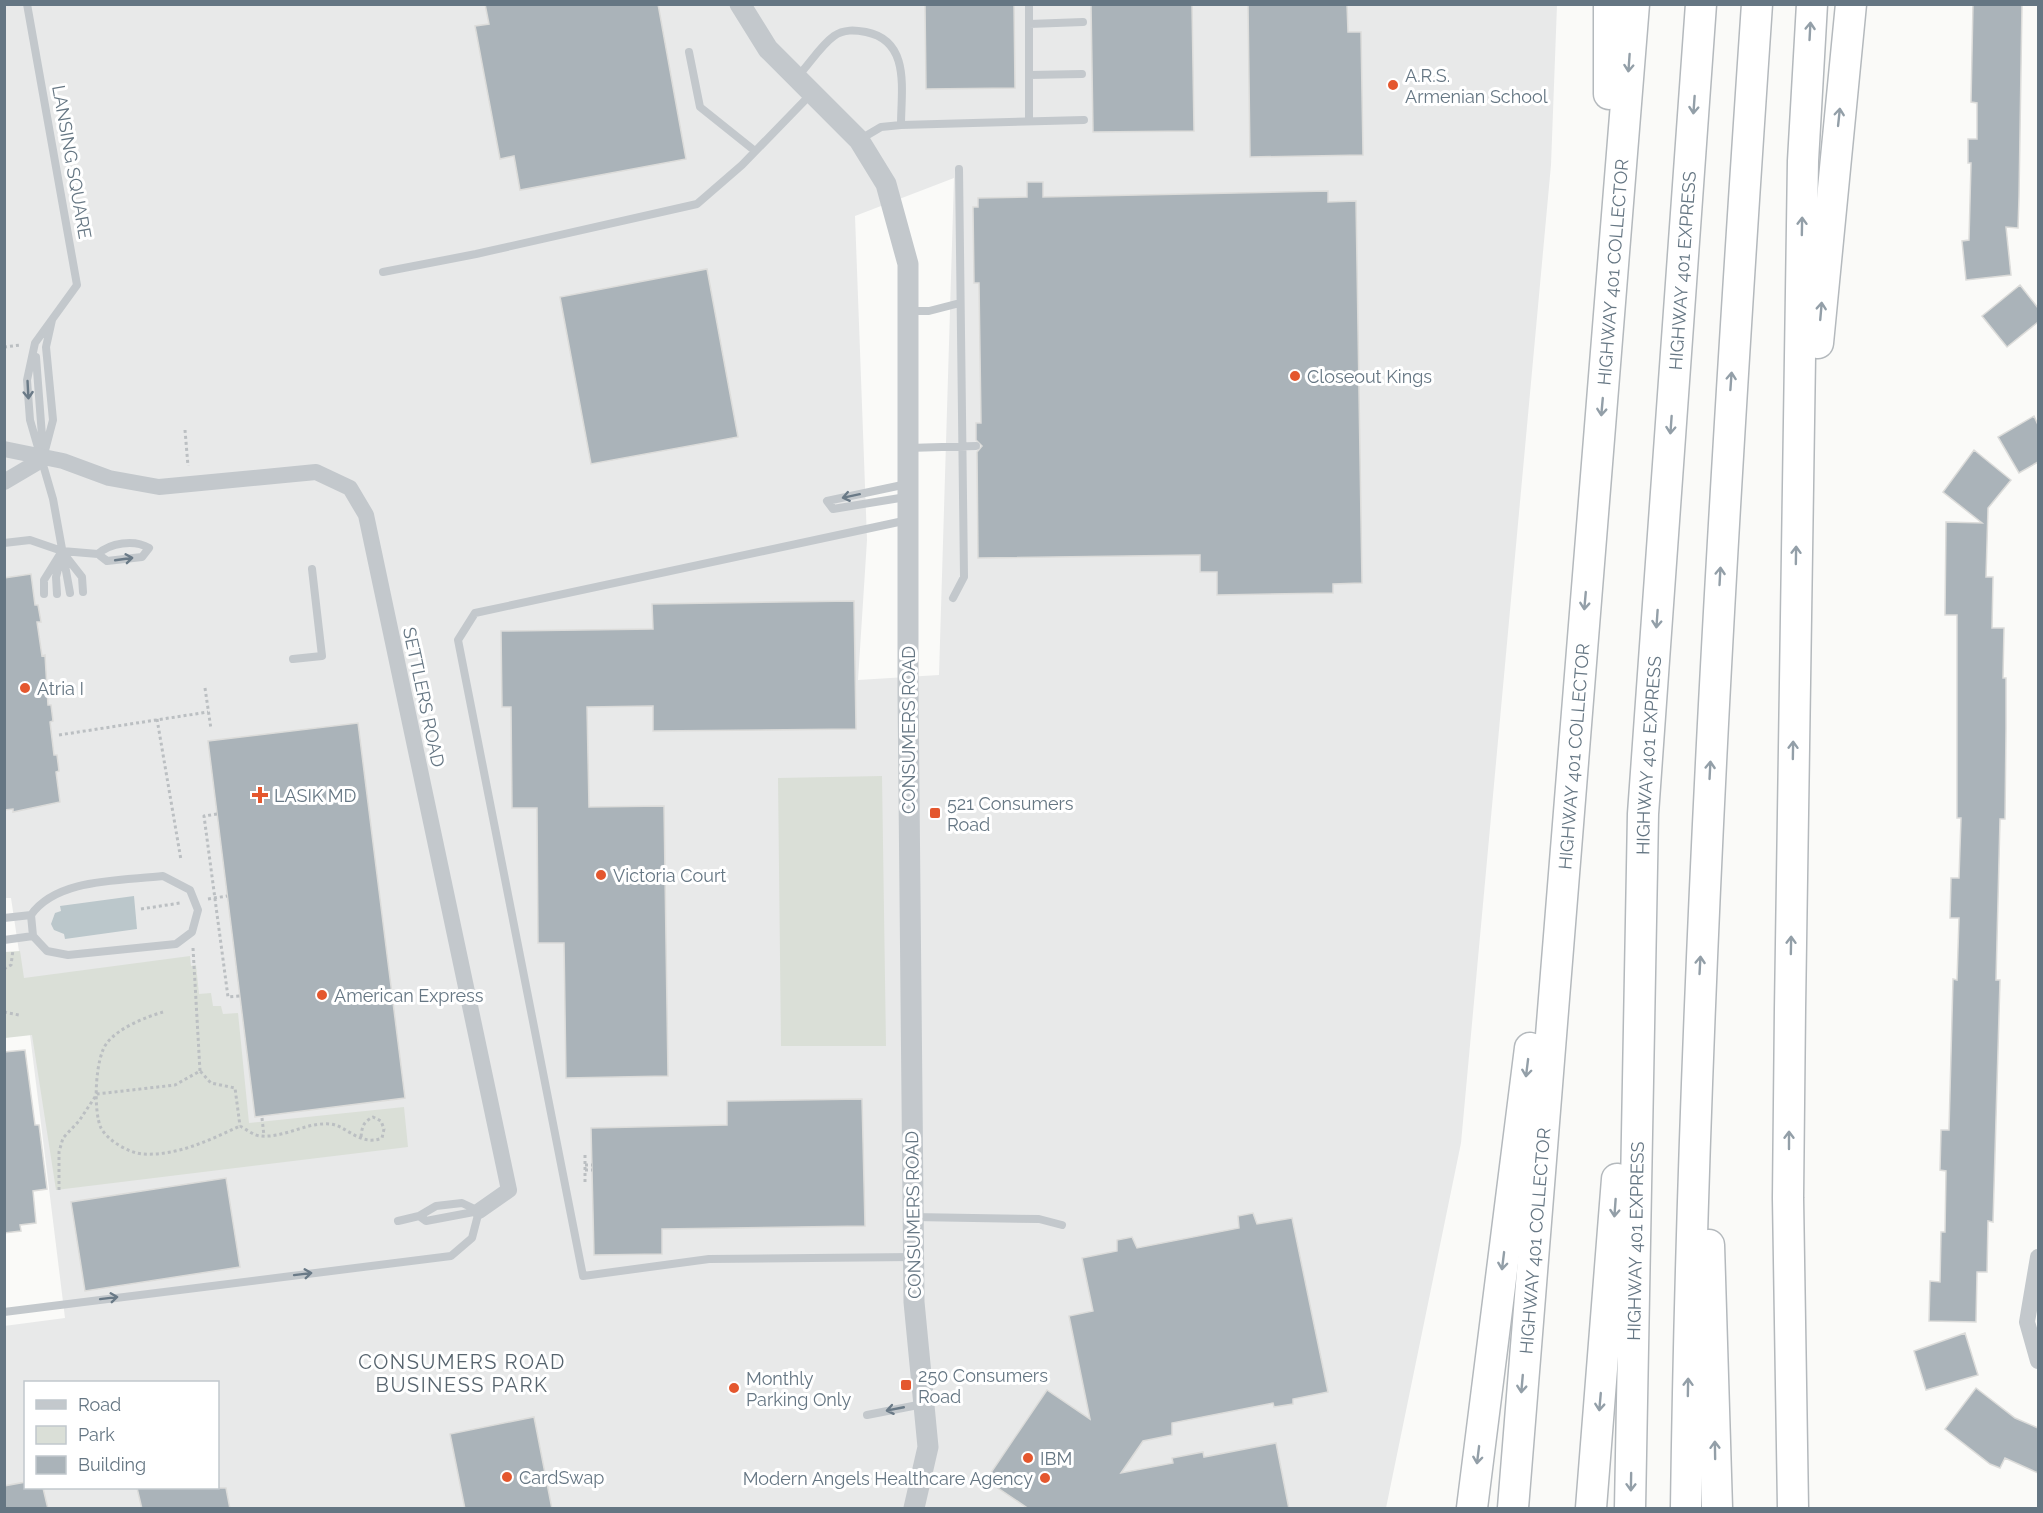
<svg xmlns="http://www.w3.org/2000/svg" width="2043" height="1513" viewBox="0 0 2043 1513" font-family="Raleway,sans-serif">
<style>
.built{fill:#e8e9e9;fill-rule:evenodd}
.green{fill:#dadfd7}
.water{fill:#bbc7cb}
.building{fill:#aab3b9;stroke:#dcdcda;stroke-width:1.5}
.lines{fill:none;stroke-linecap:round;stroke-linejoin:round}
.motorway-casing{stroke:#b4b9bd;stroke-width:33}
.path{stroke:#bbbfc2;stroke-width:3;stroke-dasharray:3 3;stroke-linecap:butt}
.service{stroke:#c3c8cc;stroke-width:8}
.minor{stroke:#c3c8cc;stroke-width:16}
.tertiary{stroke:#c3c8cc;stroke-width:21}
.motorway{stroke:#fff;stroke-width:30}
.oneway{stroke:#939fa8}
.oneway2{stroke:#6a7a87}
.poi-dot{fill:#e4572e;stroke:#fff;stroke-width:2}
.labels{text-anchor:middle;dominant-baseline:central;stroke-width:6;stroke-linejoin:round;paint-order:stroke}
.poi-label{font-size:18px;fill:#657683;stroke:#fff;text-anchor:start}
.street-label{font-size:18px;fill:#657683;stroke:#fff}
.neighbourhood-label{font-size:20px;letter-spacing:1.5px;fill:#57646e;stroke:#fff}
</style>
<rect width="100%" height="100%" fill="#fafaf8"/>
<!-- built -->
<path class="built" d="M5 5H1557L1551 165 1461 1143 1386 1508H5L4 1326 65 1318 23 978 11 898H4ZM954 178 939 675 858 680 867 540 855 216ZM26 1382H218V1488H26Z"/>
<!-- green -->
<path class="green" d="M882 776 886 1046H781L778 778Z
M20 951 24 978 190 956 191 966 196 965 199 994 211 993 213 1006H221L223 1014 238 1013 249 1123 404 1107 408 1147 56 1190 32 1035 5 1038V952Z"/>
<!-- water -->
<path class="water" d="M134 896 137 929 65 939 64 934 54 930 51 924 55 913 61 911 60 906Z"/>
<!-- building -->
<path class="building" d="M485 4H658L686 159 520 190 514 156 500 159 475 26 489 24Z
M925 4H1014L1015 88 926 89Z
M1091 4H1192L1194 131 1093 132Z
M1248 4H1347L1348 32H1361L1363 155 1250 157Z
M1973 4H2022L2019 197 2018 228 2006 227 2011 275 1966 280 1962 241 1969 240 1971 163H1968V139H1977V103L1971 102Z
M1027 182H1043V197L1328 191V202L1356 201 1362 583 1333 584V593L1217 595V572H1200V555L978 558 977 452 982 446 976 440V423H981L979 283H974L973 207H978V198L1027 197Z
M707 269 738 437 591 464 560 297Z
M2020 285 2038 308V322L2007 347 1982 316Z
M2034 416 2038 425V462L2019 473 1998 437Z
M1974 450 2011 480 1988 508 1986 577H1993L1992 628H2004L2003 678H2006V729L2005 819H2000L1996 980H2000L1993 1222 1988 1221 1987 1272H1977L1976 1322 1929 1321 1930 1281 1940 1282 1941 1232H1945L1946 1171 1940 1170 1941 1130H1949L1953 979 1957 980 1959 918H1950L1951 878H1959L1961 818H1957V615H1945L1946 522 1982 523 1943 492Z
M31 574 35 605H38L41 622H37L42 656 45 655 48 705H51L53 721 50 722 54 755H57L59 771 56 772 60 802 13 812V809L4 810V578Z
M854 601 856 729 653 731V706L587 707 589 807 664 806 668 1076 566 1078 564 943H538L537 808H512L511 707H502L501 631 653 629 652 604Z
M358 723 405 1098 255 1117 208 741Z
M25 1050 35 1125H39L47 1189 33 1191 36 1223 20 1225 21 1231 4 1233V1052Z
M862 1099 865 1226 662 1229V1254L594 1255 591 1128 727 1125V1101Z
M226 1178 240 1267 85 1291 71 1202Z
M1253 1213 1257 1224 1292 1218 1328 1392 1293 1399V1404L1274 1407 1273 1403 1172 1423V1435L1143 1441 1121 1473 1173 1463 1172 1458 1203 1452 1204 1457 1276 1443 1289 1509H1029L986 1480 1047 1390 1090 1419 1069 1316 1093 1311 1082 1258 1117 1251V1240L1132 1237 1137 1248 1239 1228 1238 1216Z
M1965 1333 1978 1375 1926 1390 1914 1351Z
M1976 1388 2015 1418 2038 1428V1473L2005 1458 2000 1468 1990 1464 1945 1429Z
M534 1417 552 1509H465L450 1434Z
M26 1482V1488H43L48 1509H4V1486Z
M137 1488H226L230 1509H142Z"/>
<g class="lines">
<defs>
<g id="motorway">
<path d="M1609 94V4"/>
<path d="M1818 343 1851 4"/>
<path d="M1709 1245 1717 1508"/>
<path d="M1472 1508 1530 1048"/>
<path id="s1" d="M1513 1508 1634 4"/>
<path d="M1591 1508 1617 1179"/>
<path id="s2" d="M1630 1508 1643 814 1701 4"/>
<path d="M1686 1508C1693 1006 1723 505 1757 4"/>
<path d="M1793 1508 1788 1198 1790 1009 1803 161 1812 4"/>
</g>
</defs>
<!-- motorway casing -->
<use href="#motorway" class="motorway-casing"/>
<!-- path -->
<path class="path" d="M4 347 21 345
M185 430 188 466
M205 688 211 729
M157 719 181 860
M59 735 208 712
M217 814 204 816 228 997 240 996
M208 899 227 896
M141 909 180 903
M193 948 200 1071
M4 969 11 965 13 950
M4 1012 19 1015
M163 1012C146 1017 118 1028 107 1043 95 1057 93 1111 101 1128 108 1141 129 1153 143 1154 177 1156 210 1140 240 1126
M262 1118 264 1136
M240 1126C246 1129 254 1136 261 1136 285 1138 306 1122 330 1124 346 1125 360 1147 382 1138L384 1129 381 1121 373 1117C363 1122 362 1127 361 1137
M585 1155V1182
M585 1165H592
M585 1170H592
M59 1190V1152L63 1138 79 1121 97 1094 175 1085 200 1071 211 1083 235 1088 240 1126"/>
<!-- service -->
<path class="service" d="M27 4 77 285 35 343 27 380 30 420 53 499 70 593
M1029 4V121
M1029 24 1083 22
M689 52 700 107 755 151
M1029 75 1082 74
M797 77C809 65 820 46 834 36 844 29 855 30 866 32 911 41 901 90 901 125
M859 140 881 127 901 125 1084 120
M383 272 476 254 697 204 742 165 811 94
M908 311H929L960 303
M36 357 43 449
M908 448 976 446
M43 458 53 420 46 347 52 320
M906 497 833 509 827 501 907 484
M908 520 475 613 458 640 583 1276 709 1259 913 1257
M4 543 30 540 62 551 98 554 107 561 142 557 149 548C134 539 110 543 98 554
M64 554 82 577 83 592
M44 594V580L62 551
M57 594 56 577 61 557
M953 598 964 577 959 169
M293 659 322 656 312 569
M163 876 190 890 198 910 192 932 176 944 68 955 47 951 33 936 31 915C57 878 121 881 163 876Z
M4 918 31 915
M4 940 33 936
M462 1203 479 1211 426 1221 419 1216 436 1206Z
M913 1217 1039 1219 1062 1225
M398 1221 419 1216
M4 1312 451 1256 472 1238 479 1211
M867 1415 923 1404"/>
<!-- minor -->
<path class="minor" d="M4 449 63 461 109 478 159 487 316 472 350 488 366 515 509 1190 479 1211
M4 482 43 459
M2038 1257 2027 1322 2038 1361"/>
<!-- tertiary -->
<path class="tertiary" d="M740 4 768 49 859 140 886 184 908 264V692L914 1302 928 1447 914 1508"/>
<!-- motorway -->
<use href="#motorway" class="motorway"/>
</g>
<!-- one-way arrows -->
<defs><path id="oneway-shaft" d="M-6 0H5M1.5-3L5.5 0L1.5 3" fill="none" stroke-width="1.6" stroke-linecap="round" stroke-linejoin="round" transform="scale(1.5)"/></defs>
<g class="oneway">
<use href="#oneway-shaft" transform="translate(1810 31) rotate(-87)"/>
<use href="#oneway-shaft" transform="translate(1629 63) rotate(94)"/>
<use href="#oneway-shaft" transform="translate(1694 105) rotate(94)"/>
<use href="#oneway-shaft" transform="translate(1839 117) rotate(-84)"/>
<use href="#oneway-shaft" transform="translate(1802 226) rotate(-89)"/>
<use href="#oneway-shaft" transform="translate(1821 311) rotate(-85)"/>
<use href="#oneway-shaft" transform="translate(1731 381) rotate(-86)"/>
<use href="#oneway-shaft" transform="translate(1602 407) rotate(95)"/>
<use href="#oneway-shaft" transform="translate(1671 425) rotate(94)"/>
<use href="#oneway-shaft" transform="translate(1796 555) rotate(-89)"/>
<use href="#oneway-shaft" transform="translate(1720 576) rotate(-87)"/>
<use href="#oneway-shaft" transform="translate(1585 601) rotate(95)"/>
<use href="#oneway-shaft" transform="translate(1657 619) rotate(94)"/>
<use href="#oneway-shaft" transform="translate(1793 750) rotate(-89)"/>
<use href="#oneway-shaft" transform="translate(1710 770) rotate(-87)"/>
<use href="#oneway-shaft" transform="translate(1791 945) rotate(-89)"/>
<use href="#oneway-shaft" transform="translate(1700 965) rotate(-87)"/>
<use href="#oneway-shaft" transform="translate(1527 1068) rotate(97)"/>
<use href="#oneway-shaft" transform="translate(1789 1140) rotate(-90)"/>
<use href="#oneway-shaft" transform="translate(1615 1208) rotate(94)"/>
<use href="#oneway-shaft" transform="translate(1503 1261) rotate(97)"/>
<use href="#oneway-shaft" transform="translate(1522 1384) rotate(95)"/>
<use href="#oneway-shaft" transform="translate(1688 1387) rotate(-89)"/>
<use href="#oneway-shaft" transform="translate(1600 1402) rotate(95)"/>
<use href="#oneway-shaft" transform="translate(1715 1450) rotate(-91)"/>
<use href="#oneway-shaft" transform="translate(1478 1455) rotate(97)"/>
<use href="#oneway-shaft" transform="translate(1631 1482) rotate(91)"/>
</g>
<g class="oneway2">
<use href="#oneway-shaft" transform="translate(28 390) rotate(87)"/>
<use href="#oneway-shaft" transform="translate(851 496) rotate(168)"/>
<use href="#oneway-shaft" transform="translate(124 559) rotate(-8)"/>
<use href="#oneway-shaft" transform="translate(303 1274) rotate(-7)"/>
<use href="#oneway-shaft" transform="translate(109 1298) rotate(-7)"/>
<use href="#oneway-shaft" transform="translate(895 1409) rotate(169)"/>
</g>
<!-- markers -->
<g class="poi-dot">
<circle cx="1393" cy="85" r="6"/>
<circle cx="1295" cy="376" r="6"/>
<circle cx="25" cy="688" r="6"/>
<path d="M257 786h6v6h6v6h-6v6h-6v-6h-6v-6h6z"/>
<rect x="929" y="807" width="12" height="12" rx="3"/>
<circle cx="601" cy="875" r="6"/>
<circle cx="322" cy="995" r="6"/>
<rect x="900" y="1379" width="12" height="12" rx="3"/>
<circle cx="734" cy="1388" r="6"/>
<circle cx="1028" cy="1458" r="6"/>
<circle cx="507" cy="1477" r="6"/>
<circle cx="1045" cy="1478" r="6"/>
</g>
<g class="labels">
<!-- poi labels -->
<g class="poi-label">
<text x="1405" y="75">A.R.S.<tspan x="1405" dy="21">Armenian School</tspan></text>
<text x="1307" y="376">Closeout Kings</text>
<text x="37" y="688">Atria I</text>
<text x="274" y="795">LASIK MD</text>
<text x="947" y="803">521 Consumers<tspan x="947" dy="21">Road</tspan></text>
<text x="613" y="875">Victoria Court</text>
<text x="334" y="995">American Express</text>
<text x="918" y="1375">250 Consumers<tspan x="918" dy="21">Road</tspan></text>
<text x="746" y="1378">Monthly<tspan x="746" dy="21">Parking Only</tspan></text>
<text x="1040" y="1458">IBM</text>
<text x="519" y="1477">CardSwap</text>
<text x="1033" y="1478" text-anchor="end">Modern Angels Healthcare Agency</text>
</g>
<!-- street labels -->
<g class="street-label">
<text transform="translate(72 162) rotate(80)">LANSING SQUARE</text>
<text stroke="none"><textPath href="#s2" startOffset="1239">HIGHWAY 401 EXPRESS</textPath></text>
<text stroke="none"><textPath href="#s1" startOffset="1240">HIGHWAY 401 COLLECTOR</textPath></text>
<text transform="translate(424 697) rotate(78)">SETTLERS ROAD</text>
<text transform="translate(908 730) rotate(-90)">CONSUMERS ROAD</text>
<text stroke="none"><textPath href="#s1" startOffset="754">HIGHWAY 401 COLLECTOR</textPath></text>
<text stroke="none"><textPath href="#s2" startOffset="753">HIGHWAY 401 EXPRESS</textPath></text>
<text transform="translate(913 1215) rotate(-91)">CONSUMERS ROAD</text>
<text stroke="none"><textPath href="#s1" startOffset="268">HIGHWAY 401 COLLECTOR</textPath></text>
<text stroke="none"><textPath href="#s2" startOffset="267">HIGHWAY 401 EXPRESS</textPath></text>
</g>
<!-- neighbourhood labels -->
<g class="neighbourhood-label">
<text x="462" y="1362">CONSUMERS ROAD<tspan x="462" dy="23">BUSINESS PARK</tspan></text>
</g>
</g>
<!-- border -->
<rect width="2043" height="1513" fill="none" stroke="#657683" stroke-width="12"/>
<!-- legend -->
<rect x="24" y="1381" width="195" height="108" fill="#ffffff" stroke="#c1c8cd" stroke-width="1.5"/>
<rect x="36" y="1400" width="30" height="9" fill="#c3c8cc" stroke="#c1c8cd" stroke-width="1.5"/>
<text x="78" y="1411" font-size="18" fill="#657683">Road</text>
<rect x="36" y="1426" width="30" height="18" fill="#dadfd7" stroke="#c1c8cd" stroke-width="1.5"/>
<text x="78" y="1441" font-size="18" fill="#657683">Park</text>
<rect x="36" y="1456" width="30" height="18" fill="#aab3b9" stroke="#c1c8cd" stroke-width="1.5"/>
<text x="78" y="1471" font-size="18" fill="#657683">Building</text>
</svg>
